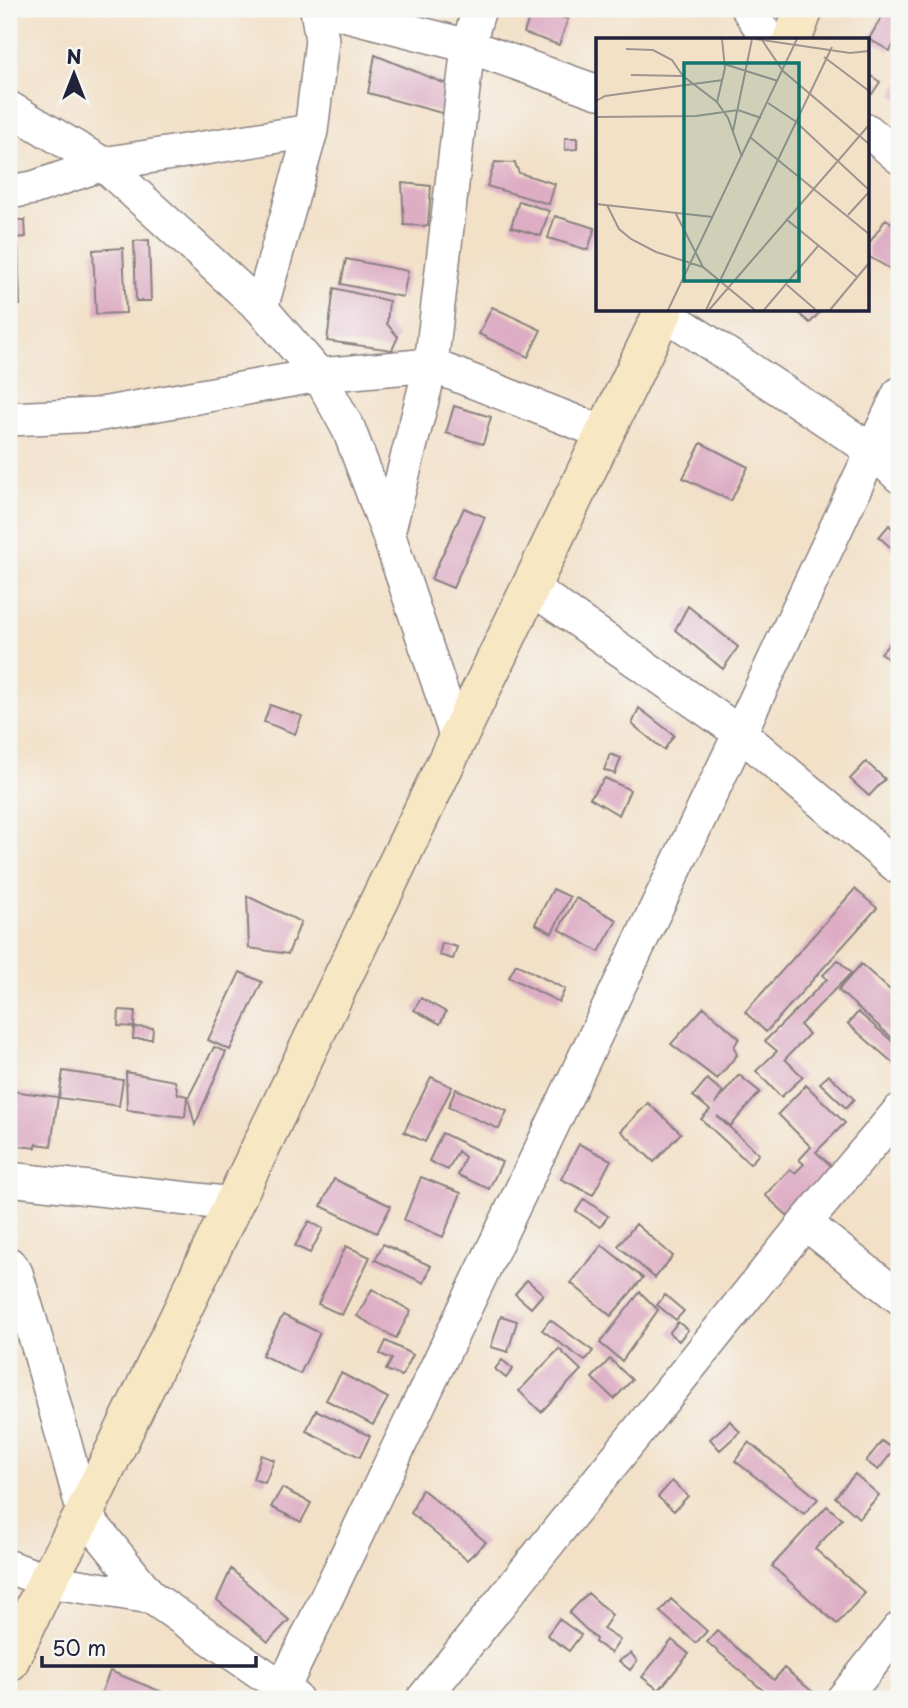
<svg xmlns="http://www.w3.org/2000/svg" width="908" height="1708" viewBox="0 0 908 1708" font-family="'Playpen Sans',sans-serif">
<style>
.building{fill:#ddadc4}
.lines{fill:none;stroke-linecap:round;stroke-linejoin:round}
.street-casing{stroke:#8a8181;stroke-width:36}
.secondary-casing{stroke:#8a8181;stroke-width:41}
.street{stroke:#fff;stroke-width:33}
.secondary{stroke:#f8e7c3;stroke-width:38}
.inset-road{fill:none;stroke:#9f948f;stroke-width:2}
.view{fill:#0f766e;fill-opacity:0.15;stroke:#0f766e;stroke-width:3.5}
.inset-edge{fill:none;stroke:#22223b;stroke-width:3.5}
</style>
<rect width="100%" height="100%" fill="#f6f6f2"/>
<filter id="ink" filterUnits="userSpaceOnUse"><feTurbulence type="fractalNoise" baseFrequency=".0143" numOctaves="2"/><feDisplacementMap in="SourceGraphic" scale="14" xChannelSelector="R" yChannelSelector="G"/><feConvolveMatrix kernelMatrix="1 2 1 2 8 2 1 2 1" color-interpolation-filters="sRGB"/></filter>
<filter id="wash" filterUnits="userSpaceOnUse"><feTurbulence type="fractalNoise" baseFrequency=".00686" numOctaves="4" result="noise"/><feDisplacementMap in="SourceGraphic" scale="28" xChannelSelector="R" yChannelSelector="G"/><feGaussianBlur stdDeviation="1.57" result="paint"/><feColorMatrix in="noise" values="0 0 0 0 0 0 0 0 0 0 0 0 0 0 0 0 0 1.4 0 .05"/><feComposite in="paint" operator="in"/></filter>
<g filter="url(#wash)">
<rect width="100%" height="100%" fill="#f2e0c7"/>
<g id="blocks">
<!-- building -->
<path class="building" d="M532 9 568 19 559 45 524 33Z
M886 9H899V35L890 51 869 39Z
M375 55 451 86 449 115 368 93Z
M868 74 880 82 872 94 868 91Z
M899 82V99L893 95Z
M565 138H577V149L565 150Z
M495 162 515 163 519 173 555 184 549 204 487 186Z
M402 183 431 186 428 226 404 225Z
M519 201 549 211 541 236 511 227Z
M555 216 595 228 588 250 548 238Z
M886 219 899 228V274L868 256V245Z
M12 220H25L26 237 13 238Z
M149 240 151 301H136L134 241Z
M9 245H18L20 305H9Z
M123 248 126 313 96 314 93 250Z
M346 259 408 271 403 297 341 284Z
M334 288 389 301 387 324 398 337 392 350 327 341Z
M492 307 541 330 528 357 479 334Z
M795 310H822L810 323Z
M454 406 491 417 483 444 446 433Z
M701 443 748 467 731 501 683 478Z
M464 508 485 517 453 588 431 579Z
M889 525 899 535V555L879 537Z
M688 606 738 647 723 669 675 630Z
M899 633V669L881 653Z
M270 705 302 716 295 734 264 722Z
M639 708 674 735 664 750 632 724Z
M610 754 621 758 615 774 604 770Z
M866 762 885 779 869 796 850 779Z
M605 778 630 790 619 815 590 798Z
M553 889 570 897 552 933 535 924Z
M855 889 877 908 766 1032 745 1012Z
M247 896 301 922 288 954 249 948Z
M576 898 617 920 599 952 559 929Z
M442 943 457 947 453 959 439 955Z
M838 960 851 973 800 1025 809 1034 785 1059 803 1077 781 1097 756 1071 777 1051 765 1041 827 979 823 975Z
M516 964 565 989 559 1002 509 977Z
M861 964 899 998V1044L838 990Z
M240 972 262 982 230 1050 208 1040Z
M421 998 446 1012 440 1024 414 1010Z
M704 1007 739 1038 734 1047 737 1055 717 1079 671 1044Z
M119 1010 135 1011 134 1027 118 1026Z
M858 1012 899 1047V1068L848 1024Z
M134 1027 153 1028 152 1039H133Z
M214 1047 226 1052 195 1125 188 1098Z
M63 1071 123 1080 119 1106 59 1098Z
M126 1072 175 1081 178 1094 187 1096 185 1117 127 1110Z
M739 1075 760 1092 731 1126 717 1116 759 1154 750 1164 701 1119 710 1110 693 1096 707 1079 723 1092 715 1104Z
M829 1075 854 1099 846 1108 820 1083Z
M431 1077 452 1087 425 1142 404 1132Z
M806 1085 845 1123 816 1152 840 1174 789 1217 765 1195 790 1169 795 1173 804 1164 799 1160 811 1147 778 1114Z
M456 1089 507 1111 499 1129 448 1107Z
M12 1091 58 1097 51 1146 36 1144V1148L9 1145V1108L11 1109Z
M648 1103 681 1133 654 1162 621 1131Z
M442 1133 502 1162 489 1189 458 1175 465 1157 458 1151 448 1170 429 1161Z
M579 1144 611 1160 593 1195 561 1179Z
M421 1177 461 1193 443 1237 404 1220Z
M334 1179 391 1206 377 1233 321 1206Z
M584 1199 608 1216 600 1227 576 1211Z
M309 1221 323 1229 310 1253 295 1246Z
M636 1224 673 1256 655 1278 618 1246Z
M383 1244 431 1266 424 1283 375 1260Z
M602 1245 643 1278 611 1316 571 1283Z
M346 1246 370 1257 342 1315 318 1304Z
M527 1280 543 1294 531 1308 515 1294Z
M372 1289 411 1311 396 1338 357 1316Z
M640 1292 658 1310 622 1361 600 1343Z
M665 1295 684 1311 676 1320 657 1305Z
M283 1315 320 1333 300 1374 262 1355Z
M501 1316 517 1321 508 1352 491 1347Z
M550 1320 593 1351 585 1361 542 1330Z
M678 1322 688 1330 679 1341 669 1333Z
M386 1341 413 1355 402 1376 386 1370 392 1359 380 1354Z
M559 1349 581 1370 541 1412 519 1391Z
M610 1359 632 1380 614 1399 592 1378Z
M502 1360 513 1369 506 1378 495 1369Z
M341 1373 388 1398 373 1425 326 1400Z
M316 1410 370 1436 360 1457 306 1431Z
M730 1421 740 1432 720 1450 710 1439Z
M882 1441 894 1450 878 1470 866 1461Z
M749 1442 818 1499 804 1514 735 1461Z
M261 1455 274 1460 265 1483 253 1479Z
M855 1474 879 1495 859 1518 835 1497Z
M672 1481 688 1496 674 1511 658 1497Z
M282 1488 311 1503 301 1522 271 1507Z
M422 1489 486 1542 467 1560 411 1513Z
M827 1506 842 1519 815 1549 865 1593 837 1624 772 1566Z
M231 1569 289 1620 268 1642 217 1600Z
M588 1593 612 1615 603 1629 620 1640 611 1653 595 1642 596 1639 569 1613Z
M671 1599 707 1631 696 1643 660 1612Z
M559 1619 581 1635 569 1651 547 1635Z
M717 1631 774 1680 784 1668 821 1699H773L707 1642Z
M672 1640 689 1654 659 1690 642 1677Z
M631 1653 637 1661 630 1670 619 1661Z
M110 1671 162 1692 160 1699H99Z"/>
</g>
</g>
<g filter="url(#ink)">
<use href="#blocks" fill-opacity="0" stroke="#8a8181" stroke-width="2"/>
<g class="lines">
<defs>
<path id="street" d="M317 9 322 40 311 131 261 308 319 375 349 430 388 533 457 738
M324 9 468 46 598 92
M748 9 769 40
M9 108 103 164 261 308
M868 131 899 157
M9 192 33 188 103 164 311 131
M663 312 873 451 899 476
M9 419 96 415 319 375 431 365 604 433
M388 533 431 365 468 46 479 9
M530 587 740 733 899 868
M9 1179 233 1204
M805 1223 899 1297
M9 1264 16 1273 40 1353 84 1514 151 1597 283 1688 296 1699
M9 1567 47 1581 151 1597
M278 1699 740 733 899 394
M423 1699 805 1223 899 1111
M843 1699 899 1629"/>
<path id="secondary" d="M792 40 804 9
M9 1662 47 1581 84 1514 664 310"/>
</defs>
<!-- street casing -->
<use href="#street" class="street-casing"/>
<!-- secondary casing -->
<use href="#secondary" class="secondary-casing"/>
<!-- street -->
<use href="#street" class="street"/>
<!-- secondary -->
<use href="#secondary" class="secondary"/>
</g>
</g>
<!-- overview -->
<g transform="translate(596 38)">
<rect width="273" height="273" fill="#f2e0c7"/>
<path class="inset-road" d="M126 1 129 30 121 64 132 80 146 119M159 1 254 15 273 13M166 2 187 33 273 106M30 11 57 12 76 22 87 38 121 64M228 19 273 53M128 26 182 43M35 37 87 38M0 63 9 58 127 42M172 65 199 83 273 152M0 79 100 78 142 72 165 80M137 93 156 1M155 100 273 196M0 166 117 179M11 167 23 191 35 201 60 214 107 229M79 174 107 229 159 272M252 177 273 154M190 181 261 239M191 247 220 272M72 272 201 1M110 272 236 9M113 272 273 87M168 272 222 208M234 272 273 225"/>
<path class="view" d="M88 25H203V243H88Z"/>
<rect width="273" height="273" class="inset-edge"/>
</g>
<!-- margin -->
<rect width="908" height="1708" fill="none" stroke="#f6f6f2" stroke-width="35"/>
<!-- north arrow -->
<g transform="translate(74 74)" stroke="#f6f6f2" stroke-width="5" paint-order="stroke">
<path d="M0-5L12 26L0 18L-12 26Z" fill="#22223b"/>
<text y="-10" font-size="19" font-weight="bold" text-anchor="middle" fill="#22223b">N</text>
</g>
<!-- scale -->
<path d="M42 1656v10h214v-10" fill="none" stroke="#22223b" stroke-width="3.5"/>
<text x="52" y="1656" font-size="21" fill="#22223b" stroke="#f6f6f2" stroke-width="5" paint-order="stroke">50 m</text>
</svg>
